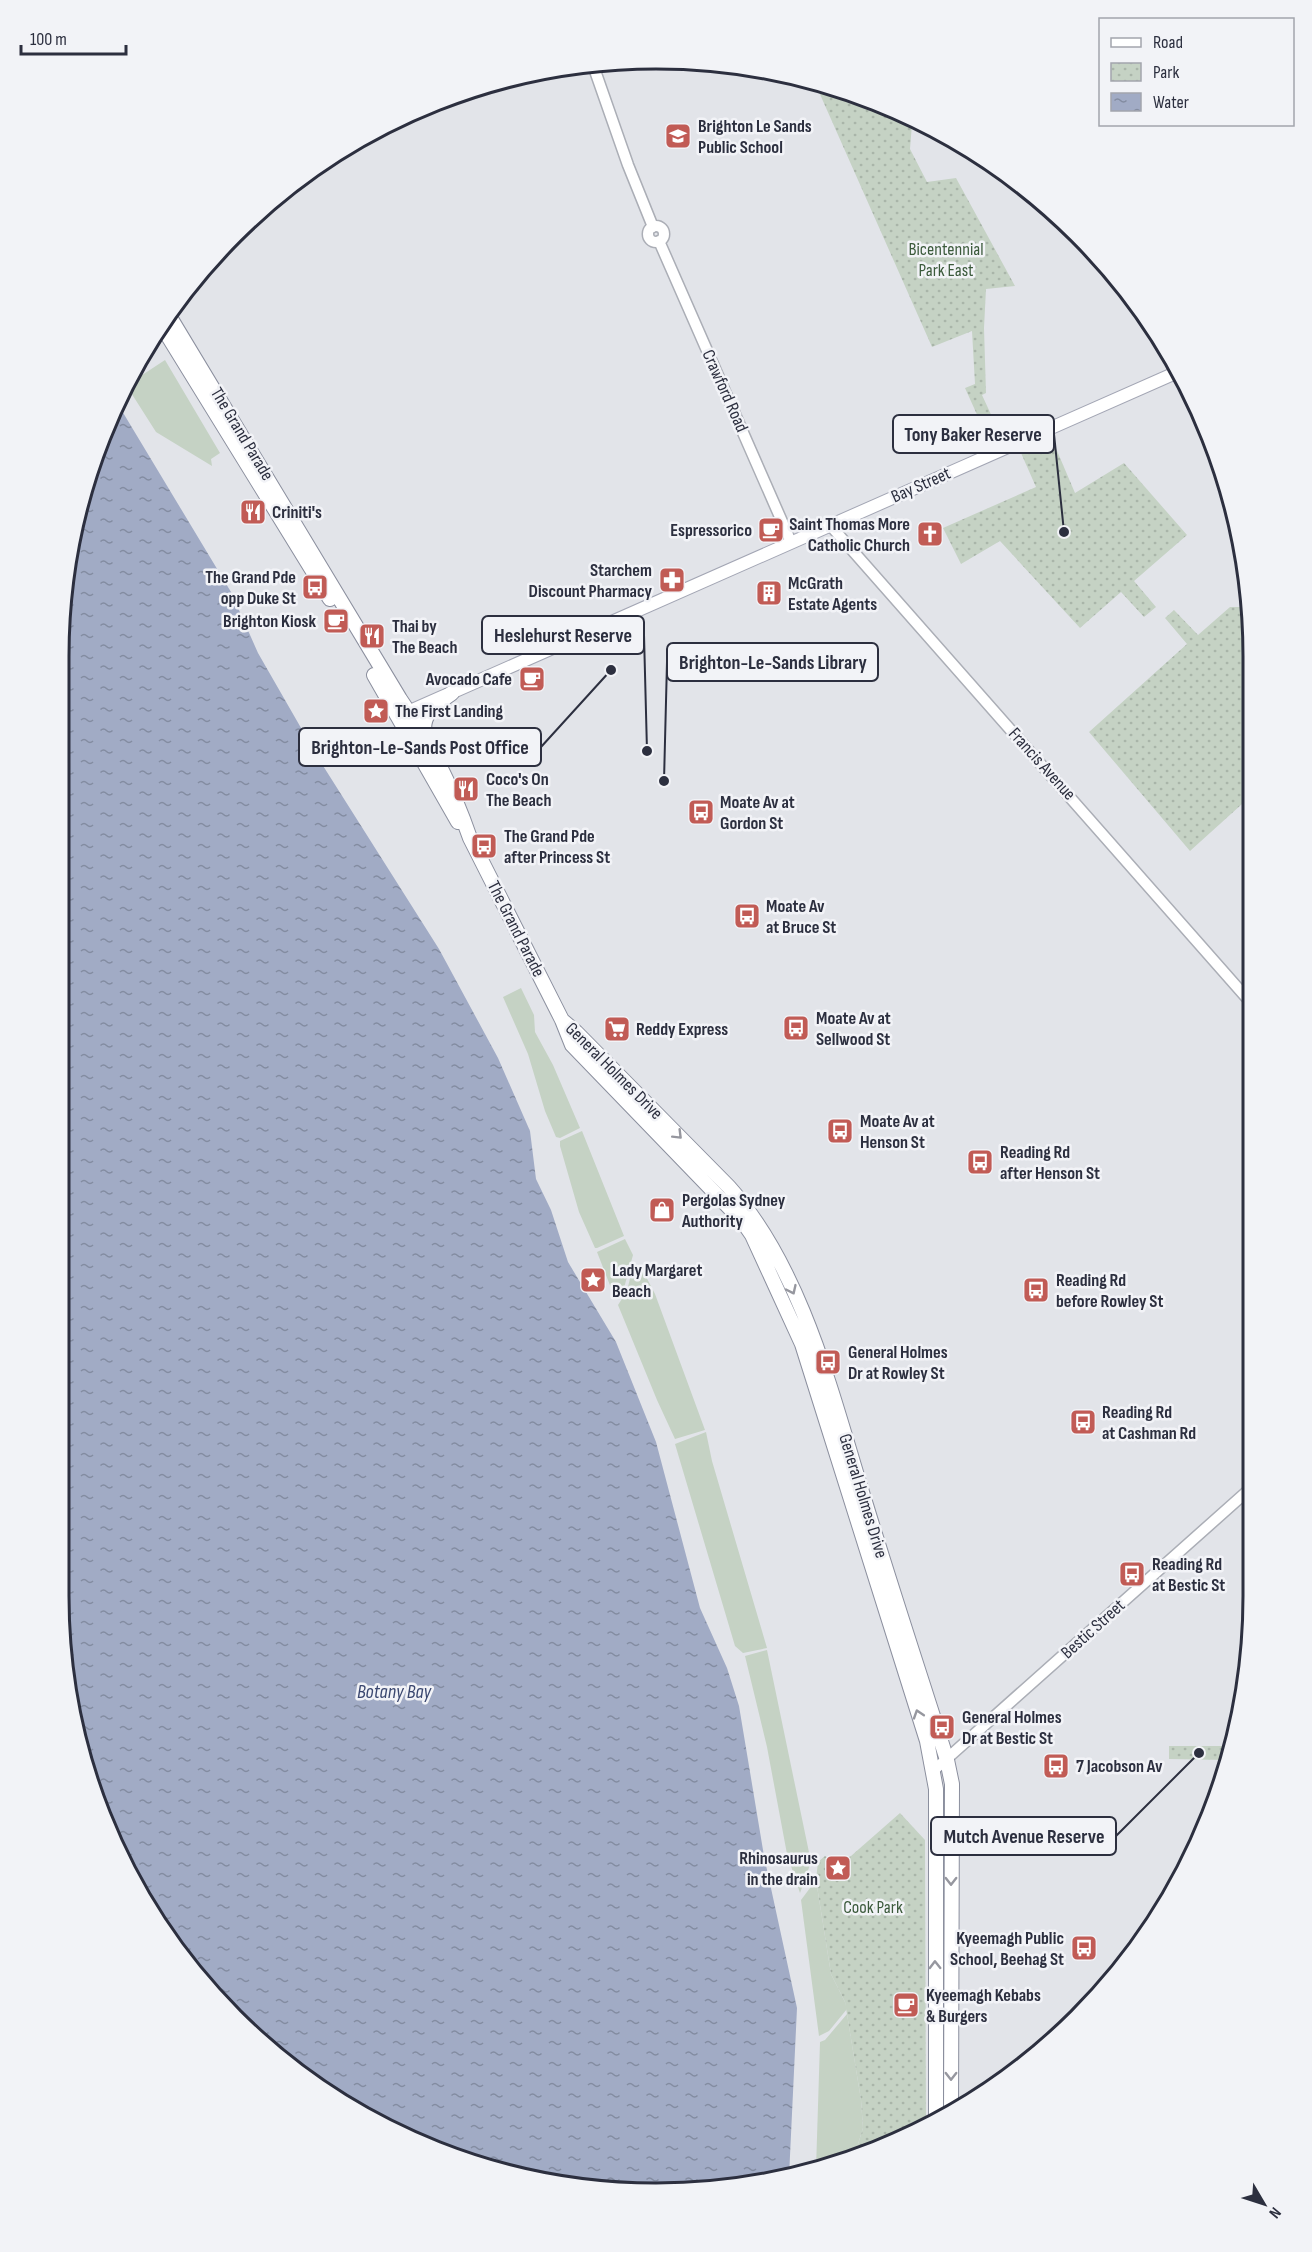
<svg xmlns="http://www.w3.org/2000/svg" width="1312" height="2252" viewBox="0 0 1312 2252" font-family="'Sofia Sans Condensed',sans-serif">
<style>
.grass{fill:#c5d2c4}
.park{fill:url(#park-dots)}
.water{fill:url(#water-ripples)}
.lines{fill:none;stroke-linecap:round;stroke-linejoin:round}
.secondary-casing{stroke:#abaeb6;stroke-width:13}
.primary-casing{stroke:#a3a6b4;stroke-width:14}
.highway-casing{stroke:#8b8f9e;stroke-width:16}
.secondary{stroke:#fff;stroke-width:10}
.primary{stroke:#fff;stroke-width:12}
.highway{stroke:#fff;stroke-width:14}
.oneway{stroke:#96979f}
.labels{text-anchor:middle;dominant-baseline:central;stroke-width:5;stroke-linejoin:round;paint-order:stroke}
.poi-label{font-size:18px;font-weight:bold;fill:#2c2f3f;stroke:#f2f3f7;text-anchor:start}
.park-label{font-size:18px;fill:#3b5a3b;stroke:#f2f3f7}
.street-label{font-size:18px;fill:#2c2f3f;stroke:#f2f3f7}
.water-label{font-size:20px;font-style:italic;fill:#3a476f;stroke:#f2f3f7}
.rim{fill:none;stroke:#2c2f3f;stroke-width:3}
.leader{fill:none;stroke:#2c2f3f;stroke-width:2}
.callout-dot{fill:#2c2f3f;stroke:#f2f3f7;stroke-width:2}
.callout{fill:#f2f3f7;stroke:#2c2f3f;stroke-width:2}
.callout-label{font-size:20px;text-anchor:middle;font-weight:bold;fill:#2c2f3f}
</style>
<defs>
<pattern id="park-dots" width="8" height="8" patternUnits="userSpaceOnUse" patternTransform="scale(1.5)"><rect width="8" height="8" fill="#c5d2c4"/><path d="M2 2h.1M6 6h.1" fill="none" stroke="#a9b5a9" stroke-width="1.8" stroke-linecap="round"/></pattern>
<pattern id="water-ripples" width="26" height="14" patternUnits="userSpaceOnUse" patternTransform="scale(1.5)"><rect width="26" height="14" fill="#a1abc5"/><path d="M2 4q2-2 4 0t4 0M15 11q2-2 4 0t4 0" fill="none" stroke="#838ca1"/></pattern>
</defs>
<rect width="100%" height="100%" fill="#e2e4e9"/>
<!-- grass -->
<path class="grass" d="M165 360 220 453 211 459 212 466 156 432 128 388 130 383Z
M521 988 534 1015 535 1032 553 1065 580 1128 560 1138 556 1137 545 1111 528 1054 503 997Z
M582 1131 624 1236 597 1248H595L579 1212 560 1146V1141Z
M625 1239 633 1255 624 1288 615 1298 597 1252Z
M640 1265 655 1294 705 1430 675 1439 657 1400 618 1305 627 1291 632 1270Z
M706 1432 712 1461 767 1648 743 1653 735 1646 675 1444Z
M767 1650 811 1862 800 1893 787 1854 767 1747 745 1656Z
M816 1880 831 1974 845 2002 847 2009 829 2031 819 2036 801 1900Z
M847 2014 861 2100 863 2128 854 2157 816 2169 820 2042 825 2040Z"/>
<!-- park -->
<path class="park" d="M815 83 884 104 909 117 912 124 910 149 927 182 956 178 1015 286 986 289 984 328 986 393 982 395 1000 434 988 439 965 388 975 384 972 331 932 347Z
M1052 439 1075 493 1124 463 1187 535 1134 581 1156 607 1144 617 1121 592 1080 628 1000 541 961 564 943 528 1036 487 1021 453Z
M1230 607H1248L1252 617V795L1190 851 1089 732 1187 644 1165 618 1174 610 1198 635Z
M1169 1746H1230L1227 1760 1169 1759Z
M900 1813 925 1840 926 2127 884 2148 854 2157 863 2128 861 2100 845 2002 831 1974 816 1880 818 1862 825 1856C835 1863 842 1861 851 1856Z"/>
<!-- water -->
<path class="water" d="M119 406 231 592 258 653 320 761 439 949 498 1058 530 1131 536 1179 551 1210 568 1262 616 1342 656 1442 700 1608 727 1668 739 1706 764 1856 797 2008 789 2177 773 2182 695 2192 578 2188 501 2173 392 2132 324 2093 234 2019 182 1959 120 1861 90 1788 64 1674 60 617 90 464Z"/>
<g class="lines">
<defs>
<path id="secondary" d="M593 65 628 165 653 227
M648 234a8 8 0 1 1 16 0a8 8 0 1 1-16 0Z
M659 241 791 542
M830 525 1252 1004
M933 1771 1252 1487"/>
<path id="primary" d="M401 715 1180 371"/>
<path id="highway" d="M168 314 400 699C430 742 453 789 470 838L562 1020 572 1045 743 1222 752 1235 802 1344 927 1741 936 1789V2123
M160 323 330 599
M374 675 458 822
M425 735C420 714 437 704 452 693
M562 1020 576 1032 729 1187C804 1271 833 1400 866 1505 892 1590 920 1675 947 1760L952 1784 951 2115"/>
</defs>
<!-- secondary casing -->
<use href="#secondary" class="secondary-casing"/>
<!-- primary casing -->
<use href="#primary" class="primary-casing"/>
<!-- highway casing -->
<use href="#highway" class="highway-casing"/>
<!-- secondary -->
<use href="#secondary" class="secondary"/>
<!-- primary -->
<use href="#primary" class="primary"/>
<!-- highway -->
<use href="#highway" class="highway"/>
</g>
<!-- one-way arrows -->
<defs><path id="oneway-chevron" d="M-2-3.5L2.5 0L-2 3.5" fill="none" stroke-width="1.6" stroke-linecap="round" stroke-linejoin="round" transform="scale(1.5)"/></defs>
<g class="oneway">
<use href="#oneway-chevron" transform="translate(678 1135) rotate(45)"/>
<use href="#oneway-chevron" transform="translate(792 1290) rotate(65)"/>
<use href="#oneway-chevron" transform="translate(918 1714) rotate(-108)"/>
<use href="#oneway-chevron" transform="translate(951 1881) rotate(90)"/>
<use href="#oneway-chevron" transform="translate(935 1965) rotate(-91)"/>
<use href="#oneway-chevron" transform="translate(951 2076) rotate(90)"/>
</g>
<!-- icons -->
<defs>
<symbol id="school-square" viewBox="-11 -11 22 22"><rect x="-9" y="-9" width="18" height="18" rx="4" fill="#c15b55" stroke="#f2f3f7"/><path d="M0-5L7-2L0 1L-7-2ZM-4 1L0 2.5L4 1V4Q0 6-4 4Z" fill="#fff"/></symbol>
<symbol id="restaurant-square" viewBox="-11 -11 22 22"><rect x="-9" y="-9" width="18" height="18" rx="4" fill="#c15b55" stroke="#f2f3f7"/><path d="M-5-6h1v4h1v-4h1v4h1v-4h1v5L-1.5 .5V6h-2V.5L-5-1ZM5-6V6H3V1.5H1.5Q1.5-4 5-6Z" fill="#fff"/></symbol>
<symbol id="cafe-square" viewBox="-11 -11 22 22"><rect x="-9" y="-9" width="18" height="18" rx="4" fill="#c15b55" stroke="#f2f3f7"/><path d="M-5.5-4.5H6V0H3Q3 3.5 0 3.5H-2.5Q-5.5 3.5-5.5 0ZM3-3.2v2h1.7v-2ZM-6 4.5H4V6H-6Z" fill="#fff"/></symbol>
<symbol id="church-square" viewBox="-11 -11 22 22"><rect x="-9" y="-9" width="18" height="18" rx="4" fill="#c15b55" stroke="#f2f3f7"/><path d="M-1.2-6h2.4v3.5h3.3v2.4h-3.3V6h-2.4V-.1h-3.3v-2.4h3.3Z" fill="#fff"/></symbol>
<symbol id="pharmacy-square" viewBox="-11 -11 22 22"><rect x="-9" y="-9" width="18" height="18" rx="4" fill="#c15b55" stroke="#f2f3f7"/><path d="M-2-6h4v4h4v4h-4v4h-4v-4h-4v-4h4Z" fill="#fff"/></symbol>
<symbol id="bus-square" viewBox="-11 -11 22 22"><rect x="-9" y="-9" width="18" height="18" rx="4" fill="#c15b55" stroke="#f2f3f7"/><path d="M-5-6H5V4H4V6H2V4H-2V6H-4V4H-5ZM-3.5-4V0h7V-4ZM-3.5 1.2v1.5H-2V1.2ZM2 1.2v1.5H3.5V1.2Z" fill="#fff"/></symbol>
<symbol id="building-square" viewBox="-11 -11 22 22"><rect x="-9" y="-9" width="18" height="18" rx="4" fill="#c15b55" stroke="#f2f3f7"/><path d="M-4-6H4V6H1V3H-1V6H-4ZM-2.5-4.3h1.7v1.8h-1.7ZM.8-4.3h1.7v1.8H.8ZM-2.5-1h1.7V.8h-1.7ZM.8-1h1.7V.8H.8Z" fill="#fff"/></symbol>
<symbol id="sight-square" viewBox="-11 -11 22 22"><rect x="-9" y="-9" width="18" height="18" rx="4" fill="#c15b55" stroke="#f2f3f7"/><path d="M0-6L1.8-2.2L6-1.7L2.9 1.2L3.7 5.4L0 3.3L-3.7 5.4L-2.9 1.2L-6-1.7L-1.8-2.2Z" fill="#fff"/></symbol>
<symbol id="supermarket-square" viewBox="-11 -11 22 22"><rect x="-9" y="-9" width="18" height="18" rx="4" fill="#c15b55" stroke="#f2f3f7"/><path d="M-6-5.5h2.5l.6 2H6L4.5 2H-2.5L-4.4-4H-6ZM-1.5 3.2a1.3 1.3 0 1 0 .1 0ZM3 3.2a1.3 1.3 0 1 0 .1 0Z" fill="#fff"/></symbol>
<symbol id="shop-square" viewBox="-11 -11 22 22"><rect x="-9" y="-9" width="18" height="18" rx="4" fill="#c15b55" stroke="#f2f3f7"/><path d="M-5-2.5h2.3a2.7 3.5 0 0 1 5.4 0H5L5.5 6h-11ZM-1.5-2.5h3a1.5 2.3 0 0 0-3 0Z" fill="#fff"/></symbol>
</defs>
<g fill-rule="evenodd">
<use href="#school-square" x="663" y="121" width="30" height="30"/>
<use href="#restaurant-square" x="238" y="497" width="30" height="30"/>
<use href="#cafe-square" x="756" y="515" width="30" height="30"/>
<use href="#church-square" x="915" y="519" width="30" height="30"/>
<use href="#pharmacy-square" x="657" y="565" width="30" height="30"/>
<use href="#bus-square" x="300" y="572" width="30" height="30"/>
<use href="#building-square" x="754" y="578" width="30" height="30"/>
<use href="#cafe-square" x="321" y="606" width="30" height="30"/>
<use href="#restaurant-square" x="357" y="621" width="30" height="30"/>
<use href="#cafe-square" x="517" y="664" width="30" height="30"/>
<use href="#sight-square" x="361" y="696" width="30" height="30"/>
<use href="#restaurant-square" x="451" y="774" width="30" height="30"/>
<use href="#bus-square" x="686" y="797" width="30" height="30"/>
<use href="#bus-square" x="469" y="831" width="30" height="30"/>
<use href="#bus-square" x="732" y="901" width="30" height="30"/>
<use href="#bus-square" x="781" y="1013" width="30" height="30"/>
<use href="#supermarket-square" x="602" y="1014" width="30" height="30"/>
<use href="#bus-square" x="825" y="1116" width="30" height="30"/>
<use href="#bus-square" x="965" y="1147" width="30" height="30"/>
<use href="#shop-square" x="647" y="1195" width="30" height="30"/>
<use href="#sight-square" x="578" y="1265" width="30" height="30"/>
<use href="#bus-square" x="1021" y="1275" width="30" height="30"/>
<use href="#bus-square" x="813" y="1347" width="30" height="30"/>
<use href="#bus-square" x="1068" y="1407" width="30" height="30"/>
<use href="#bus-square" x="1117" y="1559" width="30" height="30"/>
<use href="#bus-square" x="927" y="1712" width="30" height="30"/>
<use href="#bus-square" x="1041" y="1751" width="30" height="30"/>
<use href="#sight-square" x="823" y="1853" width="30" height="30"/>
<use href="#bus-square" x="1069" y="1933" width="30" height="30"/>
<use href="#cafe-square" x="891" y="1990" width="30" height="30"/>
</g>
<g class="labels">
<!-- poi labels -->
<g class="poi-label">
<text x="698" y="126">Brighton Le Sands<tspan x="698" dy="21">Public School</tspan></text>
<text x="272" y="512">Criniti's</text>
<text x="910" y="524" text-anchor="end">Saint Thomas More<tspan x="910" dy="21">Catholic Church</tspan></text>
<text x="752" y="530" text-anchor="end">Espressorico</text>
<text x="652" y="570" text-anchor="end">Starchem<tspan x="652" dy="21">Discount Pharmacy</tspan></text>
<text x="296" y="577" text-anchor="end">The Grand Pde<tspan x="296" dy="21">opp Duke St</tspan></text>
<text x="788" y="583">McGrath<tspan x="788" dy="21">Estate Agents</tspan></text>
<text x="316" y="621" text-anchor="end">Brighton Kiosk</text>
<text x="392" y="626">Thai by<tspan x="392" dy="21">The Beach</tspan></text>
<text x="512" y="679" text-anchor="end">Avocado Cafe</text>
<text x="395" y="711">The First Landing</text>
<text x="486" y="779">Coco's On<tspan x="486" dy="21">The Beach</tspan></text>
<text x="720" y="802">Moate Av at<tspan x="720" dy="21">Gordon St</tspan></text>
<text x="504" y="836">The Grand Pde<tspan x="504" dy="21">after Princess St</tspan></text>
<text x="766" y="906">Moate Av<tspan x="766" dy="21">at Bruce St</tspan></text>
<text x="816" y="1018">Moate Av at<tspan x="816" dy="21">Sellwood St</tspan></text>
<text x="636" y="1029">Reddy Express</text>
<text x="860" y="1121">Moate Av at<tspan x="860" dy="21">Henson St</tspan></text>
<text x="1000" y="1152">Reading Rd<tspan x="1000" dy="21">after Henson St</tspan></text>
<text x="682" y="1200">Pergolas Sydney<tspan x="682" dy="21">Authority</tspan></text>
<text x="612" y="1270">Lady Margaret<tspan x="612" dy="21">Beach</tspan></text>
<text x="1056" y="1280">Reading Rd<tspan x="1056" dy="21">before Rowley St</tspan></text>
<text x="848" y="1352">General Holmes<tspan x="848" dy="21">Dr at Rowley St</tspan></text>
<text x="1102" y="1412">Reading Rd<tspan x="1102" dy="21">at Cashman Rd</tspan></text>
<text x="1152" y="1564">Reading Rd<tspan x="1152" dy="21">at Bestic St</tspan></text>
<text x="962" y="1717">General Holmes<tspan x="962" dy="21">Dr at Bestic St</tspan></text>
<text x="1076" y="1766">7 Jacobson Av</text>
<text x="818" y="1858" text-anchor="end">Rhinosaurus<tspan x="818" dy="21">in the drain</tspan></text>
<text x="1064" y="1938" text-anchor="end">Kyeemagh Public<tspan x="1064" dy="21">School, Beehag St</tspan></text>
<text x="926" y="1995">Kyeemagh Kebabs<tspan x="926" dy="21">&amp; Burgers</tspan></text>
</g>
<!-- park labels -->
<g class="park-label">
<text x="946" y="249">Bicentennial<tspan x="946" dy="21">Park East</tspan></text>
<text x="873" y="1907">Cook Park</text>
</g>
<!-- street labels -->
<g class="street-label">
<text transform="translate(725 391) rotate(66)">Crawford Road</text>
<text transform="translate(242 434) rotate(59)">The Grand Parade</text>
<text transform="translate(921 485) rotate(-24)">Bay Street</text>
<text transform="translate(1042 764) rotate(48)">Francis Avenue</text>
<text transform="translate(516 929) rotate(63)">The Grand Parade</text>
<text transform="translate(614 1071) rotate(45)">General Holmes Drive</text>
<text transform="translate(863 1496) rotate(73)">General Holmes Drive</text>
<text transform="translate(1093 1629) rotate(-42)">Bestic Street</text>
</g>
<!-- water labels -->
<g class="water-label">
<text x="394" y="1692">Botany Bay</text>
</g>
</g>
<!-- crop -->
<path d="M0 0H1312V2252H0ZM656 69H656A587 587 0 0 1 1243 656V1596A587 587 0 0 1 656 2183H656A587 587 0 0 1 69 1596V656A587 587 0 0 1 656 69Z" fill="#f2f3f7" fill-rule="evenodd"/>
<path class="rim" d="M656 69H656A587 587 0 0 1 1243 656V1596A587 587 0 0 1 656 2183H656A587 587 0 0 1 69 1596V656A587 587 0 0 1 656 69Z"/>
<!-- callouts -->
<path class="leader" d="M1064 532L1054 434M647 751L644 635M664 781L667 662M611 670L541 747M1199 1753L1116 1836"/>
<g class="callout-dot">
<circle cx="1064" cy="532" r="6"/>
<circle cx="647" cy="751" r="6"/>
<circle cx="664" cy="781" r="6"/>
<circle cx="611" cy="670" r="6"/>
<circle cx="1199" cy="1753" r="6"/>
</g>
<g class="callout">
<rect x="893" y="415" width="161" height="38" rx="6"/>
<rect x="482" y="616" width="162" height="38" rx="6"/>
<rect x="667" y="643" width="211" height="38" rx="6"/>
<rect x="299" y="728" width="242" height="38" rx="6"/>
<rect x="931" y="1817" width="185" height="38" rx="6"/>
</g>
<g class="callout-label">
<text x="973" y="441">Tony Baker Reserve</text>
<text x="563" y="642">Heslehurst Reserve</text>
<text x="773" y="669">Brighton-Le-Sands Library</text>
<text x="420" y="754">Brighton-Le-Sands Post Office</text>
<text x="1024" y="1843">Mutch Avenue Reserve</text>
</g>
<!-- legend -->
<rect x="1099" y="18" width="195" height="108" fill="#f2f3f7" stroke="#a3a5ad" stroke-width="1.5"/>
<rect x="1111" y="38" width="30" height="9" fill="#ffffff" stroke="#a3a5ad" stroke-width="1.5"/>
<text x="1153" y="48" font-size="18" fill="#2c2f3f">Road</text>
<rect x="1111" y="63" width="30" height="18" fill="url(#park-dots)" stroke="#a3a5ad" stroke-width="1.5"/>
<text x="1153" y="78" font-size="18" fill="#2c2f3f">Park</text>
<rect x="1111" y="93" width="30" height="18" fill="url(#water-ripples)" stroke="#a3a5ad" stroke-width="1.5"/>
<text x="1153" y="108" font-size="18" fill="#2c2f3f">Water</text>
<!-- north arrow -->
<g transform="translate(1264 2204) rotate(129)" stroke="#f2f3f7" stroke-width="4.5" paint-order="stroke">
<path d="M0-4.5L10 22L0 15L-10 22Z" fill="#2c2f3f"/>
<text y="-9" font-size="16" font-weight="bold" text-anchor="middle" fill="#2c2f3f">N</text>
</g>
<!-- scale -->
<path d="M21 45v9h105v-9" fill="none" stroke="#2c2f3f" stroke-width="3"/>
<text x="30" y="45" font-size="18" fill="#2c2f3f" stroke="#f2f3f7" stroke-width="4.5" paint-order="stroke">100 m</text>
</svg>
